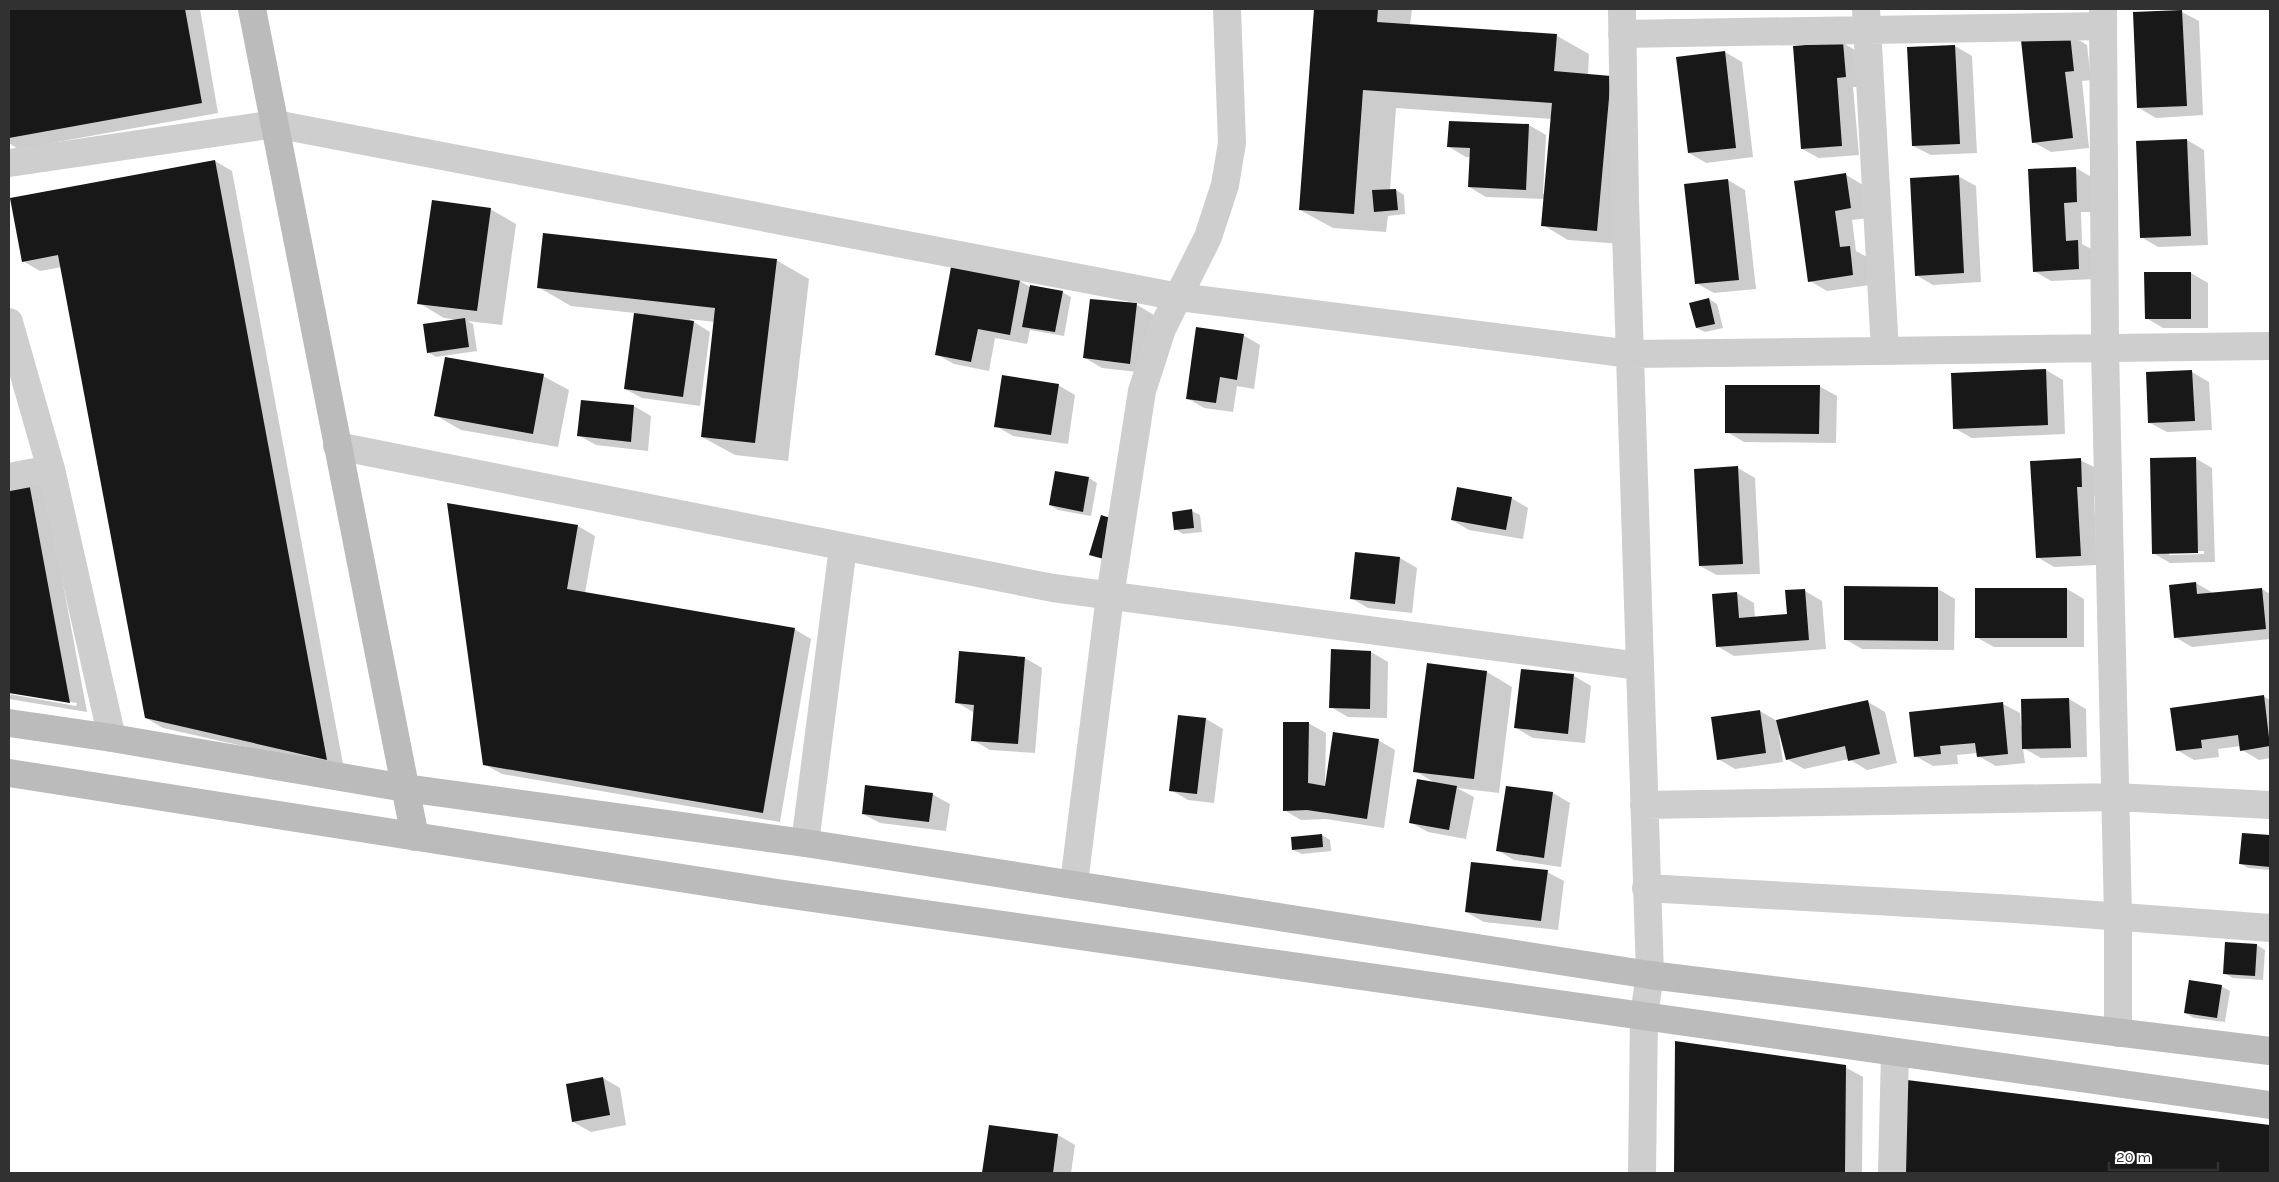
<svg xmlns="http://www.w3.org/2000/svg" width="2279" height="1182" viewBox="0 0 2279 1182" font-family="Karla,sans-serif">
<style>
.shadow{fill:#0003;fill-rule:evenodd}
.building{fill:#181818}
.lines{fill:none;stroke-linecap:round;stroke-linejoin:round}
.street{stroke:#cecece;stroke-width:28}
.secondary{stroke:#bbb;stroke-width:28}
</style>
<rect width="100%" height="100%" fill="#fff"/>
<!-- shadow -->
<path class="shadow" d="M200 9 218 113 18 149 9 143V10Z
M1315 9H1412L1410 26 1557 36 1589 54 1588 75 1610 77 1622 244 1568 240 1543 225 1545 199 1486 197 1469 187 1470 157H1466L1449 147 1529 125 1546 135 1543 194H1545L1552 119 1396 108 1390 190H1396L1404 195 1405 214 1388 216 1386 232 1333 228 1300 210Z
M2182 12 2199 21 2203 115 2156 118 2139 108 2134 14Z
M2070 35 2087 45 2091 80 2082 81 2089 148 2051 152 2033 142Z
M1843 43 1860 53 1863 87H1853L1859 155 1819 158 1802 149Z
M1955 46 1972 56 1977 153 1931 155 1913 146Z
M1725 52 1742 62 1753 157 1706 163 1689 153Z
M2187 140 2204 150 2208 245 2158 247 2141 237Z
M215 161 232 171 344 769 163 728 146 718 62 267 40 271 23 261Z
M2076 168 2093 178 2094 212H2081L2082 244 2095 251 2096 279 2051 281 2034 271Z
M1846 175 1863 185 1868 218 1852 220 1856 251 1867 257 1870 285 1827 291 1810 281Z
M1958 176 1976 186 1981 282 1933 285 1916 275Z
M1728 180 1745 190 1756 289 1714 293 1696 283Z
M490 209 516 224 502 325 467 321 473 324 477 351 436 357 428 352 459 320 444 318 419 303Z
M776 260 809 279 788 461 735 455 702 437 715 322 689 319 710 332 700 406 642 398 625 389 635 313 571 306 538 287Z
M952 269 1020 281 1030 287 1062 292 1071 297 1064 336 1030 330 1027 344 995 338 989 371 954 364 936 354Z
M2191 273 2208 283V328H2163L2146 318Z
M1709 299 1717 304 1723 328 1705 332 1697 328Z
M1091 300 1137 305 1154 315 1147 373 1102 368 1085 358Z
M1243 335 1260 345 1254 389 1237 386 1233 412 1204 408 1187 398Z
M2046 370 2063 380 2065 434 1972 438 1954 428Z
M2192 372 2209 382 2212 430 2167 432 2150 423 2148 373Z
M543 376 569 390 558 447 461 430 435 415Z
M1058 385 1075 395 1068 444 1013 436 996 426Z
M1819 386 1837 396 1836 443 1744 442 1727 432Z
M582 401 634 406 651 416 648 451 596 445 578 435Z
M2195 458 2212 468 2215 562 2170 563 2153 553ZM2204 551V554L2169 555V552Z
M2080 460 2098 469 2099 496H2094L2097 565 2054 567 2037 557Z
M1738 468 1755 478 1760 574 1717 575 1700 566Z
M1056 472 1089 478 1097 483 1091 516 1058 510 1050 505Z
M28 478 45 488 87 712 9 699V694L76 706 77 703 9 692V482Z
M1511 498 1528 508 1523 539 1469 530 1452 520Z
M1192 511 1200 515 1202 532 1183 534 1175 529Z
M578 526 595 536 585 593 794 629 811 639 780 822 502 774 484 764Z
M1356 553 1400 558 1417 568 1412 613 1368 608 1351 598Z
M2196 583 2213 593 2262 589 2270 594V639L2192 647 2175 637Z
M1938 589 1955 599 1954 650 1862 649 1845 639Z
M2067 589 2084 599V647H1994L1976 637Z
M1805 591 1822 601 1826 649 1734 656 1717 646 1714 595 1737 593 1754 603 1755 618 1788 615Z
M1332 650 1371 652 1388 662 1387 718 1348 717 1331 707Z
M961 653 1025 658 1042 668 1035 753 990 750 973 740V712L956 702Z
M1428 665 1487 672 1512 687 1499 793 1457 788 1474 797 1466 839 1428 832 1410 822 1437 784 1415 771Z
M1574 676 1591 686 1585 743 1533 738 1516 728Z
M2263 696 2270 700V758L2259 760 2242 750 2241 746 2218 749 2219 757 2194 760 2177 750Z
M2069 699 2086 709 2087 757 2041 758 2023 748 2025 763 1996 766 1978 756V753L1957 755 1958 764 1933 766 1915 756 2003 704 2020 713 2021 726H2023Z
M1868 702 1885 712 1897 763 1867 770 1849 759 1804 769 1787 759 1781 734 1779 735 1783 762 1735 769 1718 759 1760 711 1777 721Z
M1179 716 1206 719 1223 729 1214 803 1188 800 1171 790Z
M1308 723 1326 733 1325 787 1378 740 1395 750 1384 828 1326 819 1301 820 1284 810Z
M1553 793 1570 803 1561 867 1514 860 1497 850Z
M932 794 950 804 946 831 880 823 863 814Z
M2243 834 2270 836V870L2248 868 2240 863Z
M1322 835 1330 840 1331 851 1302 854 1293 850Z
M1547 872 1564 881 1558 930 1484 922 1466 912Z
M2257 945 2265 950 2263 980 2233 978 2224 973Z
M2221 986 2230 991 2225 1022 2194 1018 2185 1013Z
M1676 1042 1845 1067 1863 1077 1862 1173H1676Z
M603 1078 620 1088 626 1125 591 1132 573 1122Z
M1901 1080 2270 1126V1173H1899Z
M990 1126 1058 1135 1075 1145 1071 1173H984Z"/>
<!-- building -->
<path class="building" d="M9 9H185L202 103 9 138Z
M1314 9H1378L1377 22 1557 34 1554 71 1611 76 1597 231 1541 226 1552 103 1363 90 1354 214 1299 210Z
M2182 10 2187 106 2137 108 2133 12Z
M2070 34 2074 71 2065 72 2073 138 2032 143 2021 40Z
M1843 42 1846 77 1837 78 1842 146 1801 149 1793 46Z
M1955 45 1960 144 1912 146 1907 47Z
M1725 51 1736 148 1688 153 1676 57Z
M1449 121 1529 124 1526 190 1468 187 1470 148 1447 147Z
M2187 139 2191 236 2140 238 2136 141Z
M215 160 327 760 145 718 58 255 22 262 10 198Z
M2076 167 2077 202 2064 203 2066 241 2078 240 2079 269 2033 272 2028 169Z
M1846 173 1851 208 1835 211 1840 247 1850 246 1853 275 1808 282 1794 181Z
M1959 175 1964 273 1915 276 1910 178Z
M1728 179 1739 280 1695 284 1684 184Z
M1396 189 1398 210 1374 212 1372 190Z
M432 200 491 208 477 311 417 304Z
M543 233 777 259 755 443 701 437 715 308 537 288Z
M951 267 1020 280 1010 335 978 329 971 362 935 355Z
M2144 272H2191V319H2145Z
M1030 285 1063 291 1055 332 1022 327Z
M1709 298 1715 324 1696 328 1689 303Z
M1090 299 1137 303 1130 364 1083 358Z
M634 313 694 321 683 397 624 389Z
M465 318 469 347 427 353 423 324Z
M1196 327 1244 334 1237 380 1220 377 1216 403 1186 399Z
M445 357 544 374 533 434 434 416Z
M2046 369 2048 425 1953 429 1951 373Z
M2192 370 2195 421 2148 423 2146 372Z
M1002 375 1059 384 1051 435 994 427Z
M1725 385H1820L1819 434 1725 433Z
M581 400 634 405 631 442 577 436Z
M2196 457 2198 553 2152 554 2150 458Z
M2081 458 2082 487H2077L2081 556 2036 558 2030 461Z
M1738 466 1743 564 1699 566 1694 469Z
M1055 471 1089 477 1083 512 1049 505Z
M28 477 70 703 9 693V481Z
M1457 487 1512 497 1506 530 1451 520Z
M447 503 578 525 567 589 795 628 763 813 483 765Z
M1192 509 1194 528 1174 530 1172 512Z
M1101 515 1123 522 1111 561 1089 555Z
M1355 552 1400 557 1395 604 1350 599Z
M2196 582 2197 594 2262 588 2266 629 2174 638 2169 585Z
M1844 586 1938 587V641L1844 640Z
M1975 588H2067V638H1975Z
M1805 589 1809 640 1716 647 1712 594 1737 592 1739 618 1787 614 1785 590Z
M1331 649 1371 651 1370 709 1329 708Z
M959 651 1025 657 1018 744 971 741 974 705 955 703Z
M1427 663 1487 671 1474 779 1413 772Z
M1521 669 1574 674 1568 734 1514 728Z
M2264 695 2270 746 2240 751 2238 735 2201 740 2202 748 2176 751 2170 708Z
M2069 698 2071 748 2022 749 2021 699Z
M1868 700 1880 754 1848 761 1845 746 1786 760 1776 720Z
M2003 702 2008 754 1977 757 1975 743 1940 746 1941 754 1914 757 1909 712Z
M1760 710 1766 753 1717 760 1711 717Z
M1178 715 1206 718 1197 794 1169 791Z
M1283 722H1309L1308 783 1325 786 1333 732 1379 739 1367 819 1307 810 1283 811Z
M1417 779 1457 786 1449 830 1409 823Z
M865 785 933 793 929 822 862 814Z
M1506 786 1553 792 1544 858 1496 851Z
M2242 833 2270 835V867L2239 864Z
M1322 834 1323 847 1292 850 1291 837Z
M1471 862 1548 870 1541 921 1465 912Z
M2225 942 2257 944 2255 976 2223 974Z
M2189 980 2222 985 2217 1018 2184 1013Z
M1675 1041 1846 1065 1845 1173H1674Z
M603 1077 610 1115 572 1122 566 1084Z
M1899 1079 2270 1125V1173H1898Z
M989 1125 1058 1134 1053 1173H982Z"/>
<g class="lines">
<!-- street -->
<path class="street" d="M1622 9 1625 201 1650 975 1644 1015 1642 1173
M1866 9 1885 351
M2103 9 2105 348 2118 916V1033
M1622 34 2103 26
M9 163 275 124 1179 297 1631 354 2270 346
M9 322 51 469 112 738
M337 446 1053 588 1639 666
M9 477 51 469
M1644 805 2115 797 2270 805
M805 843 843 547
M1074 883 1110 596 1142 391 1162 329 1208 237 1225 185 1232 143 1227 9
M1646 888 2015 909 2270 928
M1892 1173 1895 1052"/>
<!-- secondary -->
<path class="secondary" d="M252 9 415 837
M9 723 112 738 405 788 805 843 1650 975 2270 1051
M9 773 777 893 2270 1105"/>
</g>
<!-- border -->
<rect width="2279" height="1182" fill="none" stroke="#313131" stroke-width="20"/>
<!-- scale -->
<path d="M2109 1162v8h109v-8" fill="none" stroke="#313131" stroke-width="2.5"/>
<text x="2116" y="1162" font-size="15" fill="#313131" stroke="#ffffff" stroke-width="4" paint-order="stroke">20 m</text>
</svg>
